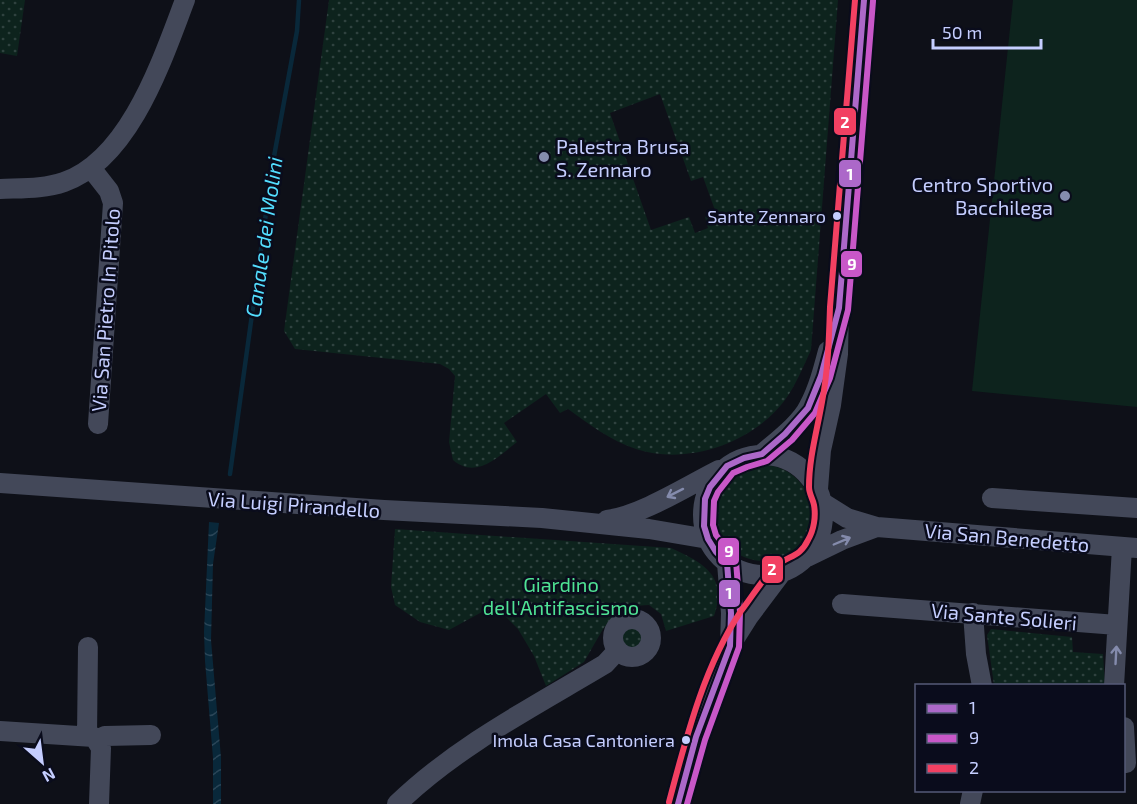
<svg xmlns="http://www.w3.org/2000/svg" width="1137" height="804" viewBox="0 0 1137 804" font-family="'Exo 2',sans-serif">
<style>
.grass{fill:url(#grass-dots);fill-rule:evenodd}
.garden{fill:#0d231d}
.water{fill:url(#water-waves)}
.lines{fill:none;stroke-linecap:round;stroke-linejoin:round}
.stream{stroke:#09283a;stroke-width:4.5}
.minor{stroke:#434859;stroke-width:20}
.bus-1-casing{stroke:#0a0c1c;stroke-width:10}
.bus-2-casing{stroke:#0a0c1c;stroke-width:10}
.bus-3-casing{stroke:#0a0c1c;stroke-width:10}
.bus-1{stroke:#ac68c9;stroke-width:6}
.bus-2{stroke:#c857c8;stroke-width:6}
.bus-3{stroke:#f24062;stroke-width:6}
.oneway{stroke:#848bac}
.poi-dot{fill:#858cae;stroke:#0a0c1c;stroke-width:2}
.bus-dot{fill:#c5ceff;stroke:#0a0c1c;stroke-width:2}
.labels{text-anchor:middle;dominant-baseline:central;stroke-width:5;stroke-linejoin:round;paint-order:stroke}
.bus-label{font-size:18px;fill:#c5ceff;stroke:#0a0c1c;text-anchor:end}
.poi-label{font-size:20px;fill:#c5ceff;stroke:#0a0c1c;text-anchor:start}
.street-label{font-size:20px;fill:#c5ceff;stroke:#0a0c1c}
.park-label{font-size:20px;fill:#4fe295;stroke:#0a0c1c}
.water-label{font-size:21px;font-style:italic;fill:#53deff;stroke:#0a0c1c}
.line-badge{stroke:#0a0c1c;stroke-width:2}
.badge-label{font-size:16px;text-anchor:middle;font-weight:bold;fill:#fff}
</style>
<defs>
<pattern id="grass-dots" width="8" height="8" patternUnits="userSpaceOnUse" patternTransform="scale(1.5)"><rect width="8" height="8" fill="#0d231d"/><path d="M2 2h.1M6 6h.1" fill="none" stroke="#2f423f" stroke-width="1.8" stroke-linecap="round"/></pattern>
<pattern id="water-waves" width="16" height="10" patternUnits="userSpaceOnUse" patternTransform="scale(1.5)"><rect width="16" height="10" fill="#09283a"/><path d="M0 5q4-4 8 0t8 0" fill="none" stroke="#2b4658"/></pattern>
</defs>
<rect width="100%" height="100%" fill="#0e1018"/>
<!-- grass -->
<path class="grass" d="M0 0H25L17 56 0 53Z
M329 0H838L811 350C803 367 796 385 785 400 753 443 687 466 636 449 611 441 589 424 568 409L560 413 546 394 504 423 517 442C499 456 476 480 453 460L449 442 455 376 449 369 440 364 295 349 284 331ZM660 94 691 181 703 177 716 213 705 217 708 228 695 233 689 217 651 230 610 113Z
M715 513a48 48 0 1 1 96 0a48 48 0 1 1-96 0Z
M395 529 671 548C704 563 728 576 714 616L666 631 661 614 649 605 633 606 614 615 603 629 584 662 546 686 534 656 518 629 501 612H482L449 630 420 622 395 605 391 587Z
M618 638a14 14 0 1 1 28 0a14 14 0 1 1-28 0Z
M991 629 1072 637 1073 652 1103 654 1105 685H994L987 635Z"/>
<!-- garden -->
<path class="garden" d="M1013 0H1137V407L972 391Z"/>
<!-- water -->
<path class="water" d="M209 522 219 523 213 564 211 640 221 758V804H213V758L205 661 204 632Z"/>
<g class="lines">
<!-- stream -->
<path class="stream" d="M230 474 273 162 297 31 299 0"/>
<!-- minor -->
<path class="minor" d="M91 168 109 191 113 203 98 424
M0 189C21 188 44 189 64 182 130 159 162 60 185 0
M762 454C777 441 801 423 809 406 818 389 823 370 828 351
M703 515a60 60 0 1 1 120 0a60 60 0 1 1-120 0Z
M0 483 384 510 542 518 649 529 708 539
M818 489 821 450 831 405 838 354 839 308 864 0
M992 498 1137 508
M823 503 847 518 877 527 1137 548
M607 520C642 515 687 486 719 470
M807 557 842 540 877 527
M727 563 731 613 730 646
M842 604 1117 625
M973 613 976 654 982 686
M613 638a19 19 0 1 1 38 0a19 19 0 1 1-38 0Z
M1114 686 1122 547
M1124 727 1126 763
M0 731 94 737 101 748 99 804
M87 736 88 647
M97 740 105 736 151 735
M397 804C457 746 533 707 605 664L618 650
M678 804 696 737 730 646 749 616 782 572
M970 804 973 790"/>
<defs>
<path id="bus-1" d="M678 804 696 737 730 646 731 613 727 563 716 552 708 539 704 526 705 499 710 487 727 466 744 458 762 454 785 434 808 408 821 376 839 308 864 0"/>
<path id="bus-2" d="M687 804 705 740 739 647 740 612 736 561 716 535 713 525 714 501 718 492 733 473 747 467 767 461 792 440 815 413 830 378 848 310 873 1"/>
<path id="bus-3" d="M669 802C686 738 704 666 741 611 749 601 768 571 777 565 790 555 800 557 808 540 814 530 816 516 814 505 813 499 809 494 809 487 809 458 817 431 822 402 828 371 829 339 830 307L855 0"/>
</defs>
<!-- bus-1 casing -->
<use href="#bus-1" class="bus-1-casing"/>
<!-- bus-2 casing -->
<use href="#bus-2" class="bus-2-casing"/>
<!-- bus-3 casing -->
<use href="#bus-3" class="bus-3-casing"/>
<!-- bus-1 -->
<use href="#bus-1" class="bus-1"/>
<!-- bus-2 -->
<use href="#bus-2" class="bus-2"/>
<!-- bus-3 -->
<use href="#bus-3" class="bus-3"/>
</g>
<!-- one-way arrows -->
<defs><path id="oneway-shaft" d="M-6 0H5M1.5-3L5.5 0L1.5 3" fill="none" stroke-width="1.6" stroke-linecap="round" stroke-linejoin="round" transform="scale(1.5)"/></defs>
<g class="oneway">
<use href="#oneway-shaft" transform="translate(675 493) rotate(153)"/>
<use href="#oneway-shaft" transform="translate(842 541) rotate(-23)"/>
<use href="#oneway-shaft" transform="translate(1116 655) rotate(-87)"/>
</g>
<!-- markers -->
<g class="poi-dot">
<circle cx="544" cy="157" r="6"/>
<circle cx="1065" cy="196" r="6"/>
</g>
<g class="bus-dot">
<circle cx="837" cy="216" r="5"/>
<circle cx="686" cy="740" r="5"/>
</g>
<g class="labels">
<!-- bus labels -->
<g class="bus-label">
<text x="826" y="216">Sante Zennaro</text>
<text x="675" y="740">Imola Casa Cantoniera</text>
</g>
<!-- poi labels -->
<g class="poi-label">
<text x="556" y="146">Palestra Brusa<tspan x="556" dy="23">S. Zennaro</tspan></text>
<text x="1053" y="184" text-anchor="end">Centro Sportivo<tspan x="1053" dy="23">Bacchilega</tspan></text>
</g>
<!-- street labels -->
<g class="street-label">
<text transform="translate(105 310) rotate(-86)">Via San Pietro In Pitolo</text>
<text transform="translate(294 504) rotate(4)">Via Luigi Pirandello</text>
<text transform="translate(1007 537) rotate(5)">Via San Benedetto</text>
<text transform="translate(1004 616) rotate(5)">Via Sante Solieri</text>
</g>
<!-- park labels -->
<g class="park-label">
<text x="561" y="584">Giardino<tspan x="561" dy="23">dell'Antifascismo</tspan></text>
</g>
<!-- water labels -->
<g class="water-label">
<text transform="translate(263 237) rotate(-82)">Canale dei Molini</text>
</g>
</g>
<g class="line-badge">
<rect x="833" y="107" width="24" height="29" rx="6" fill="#f24062"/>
<rect x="838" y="159" width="24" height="29" rx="6" fill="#ac68c9"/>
<rect x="840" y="250" width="23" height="28" rx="6" fill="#c857c8"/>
<rect x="717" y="537" width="23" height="29" rx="6" fill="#c857c8"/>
<rect x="761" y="555" width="23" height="29" rx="6" fill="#f24062"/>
<rect x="718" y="579" width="23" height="29" rx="6" fill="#ac68c9"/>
</g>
<g class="badge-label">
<text x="845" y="128">2</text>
<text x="850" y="180">1</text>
<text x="852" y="270">9</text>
<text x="729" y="557">9</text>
<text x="772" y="575">2</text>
<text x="729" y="599">1</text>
</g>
<!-- legend -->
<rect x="915" y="684" width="210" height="108" fill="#0a0c1c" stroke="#555a77" stroke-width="1.5"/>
<rect x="927" y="704" width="30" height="9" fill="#ac68c9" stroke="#555a77" stroke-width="1.5"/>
<text x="969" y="714" font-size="18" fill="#c5ceff">1</text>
<rect x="927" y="734" width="30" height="9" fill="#c857c8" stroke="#555a77" stroke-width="1.5"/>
<text x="969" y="744" font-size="18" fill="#c5ceff">9</text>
<rect x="927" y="764" width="30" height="9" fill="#f24062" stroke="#555a77" stroke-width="1.5"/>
<text x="969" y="774" font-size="18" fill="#c5ceff">2</text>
<!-- north arrow -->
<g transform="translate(42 762) rotate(152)" stroke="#0a0c1c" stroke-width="4.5" paint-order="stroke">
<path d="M0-4.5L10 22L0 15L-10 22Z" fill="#c5ceff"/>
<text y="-9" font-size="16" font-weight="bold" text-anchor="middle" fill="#c5ceff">N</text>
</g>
<!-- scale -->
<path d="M933 39v9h108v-9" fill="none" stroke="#c5ceff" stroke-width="3"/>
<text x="942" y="39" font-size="18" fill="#c5ceff" stroke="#0a0c1c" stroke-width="4.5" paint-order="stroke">50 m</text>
</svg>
